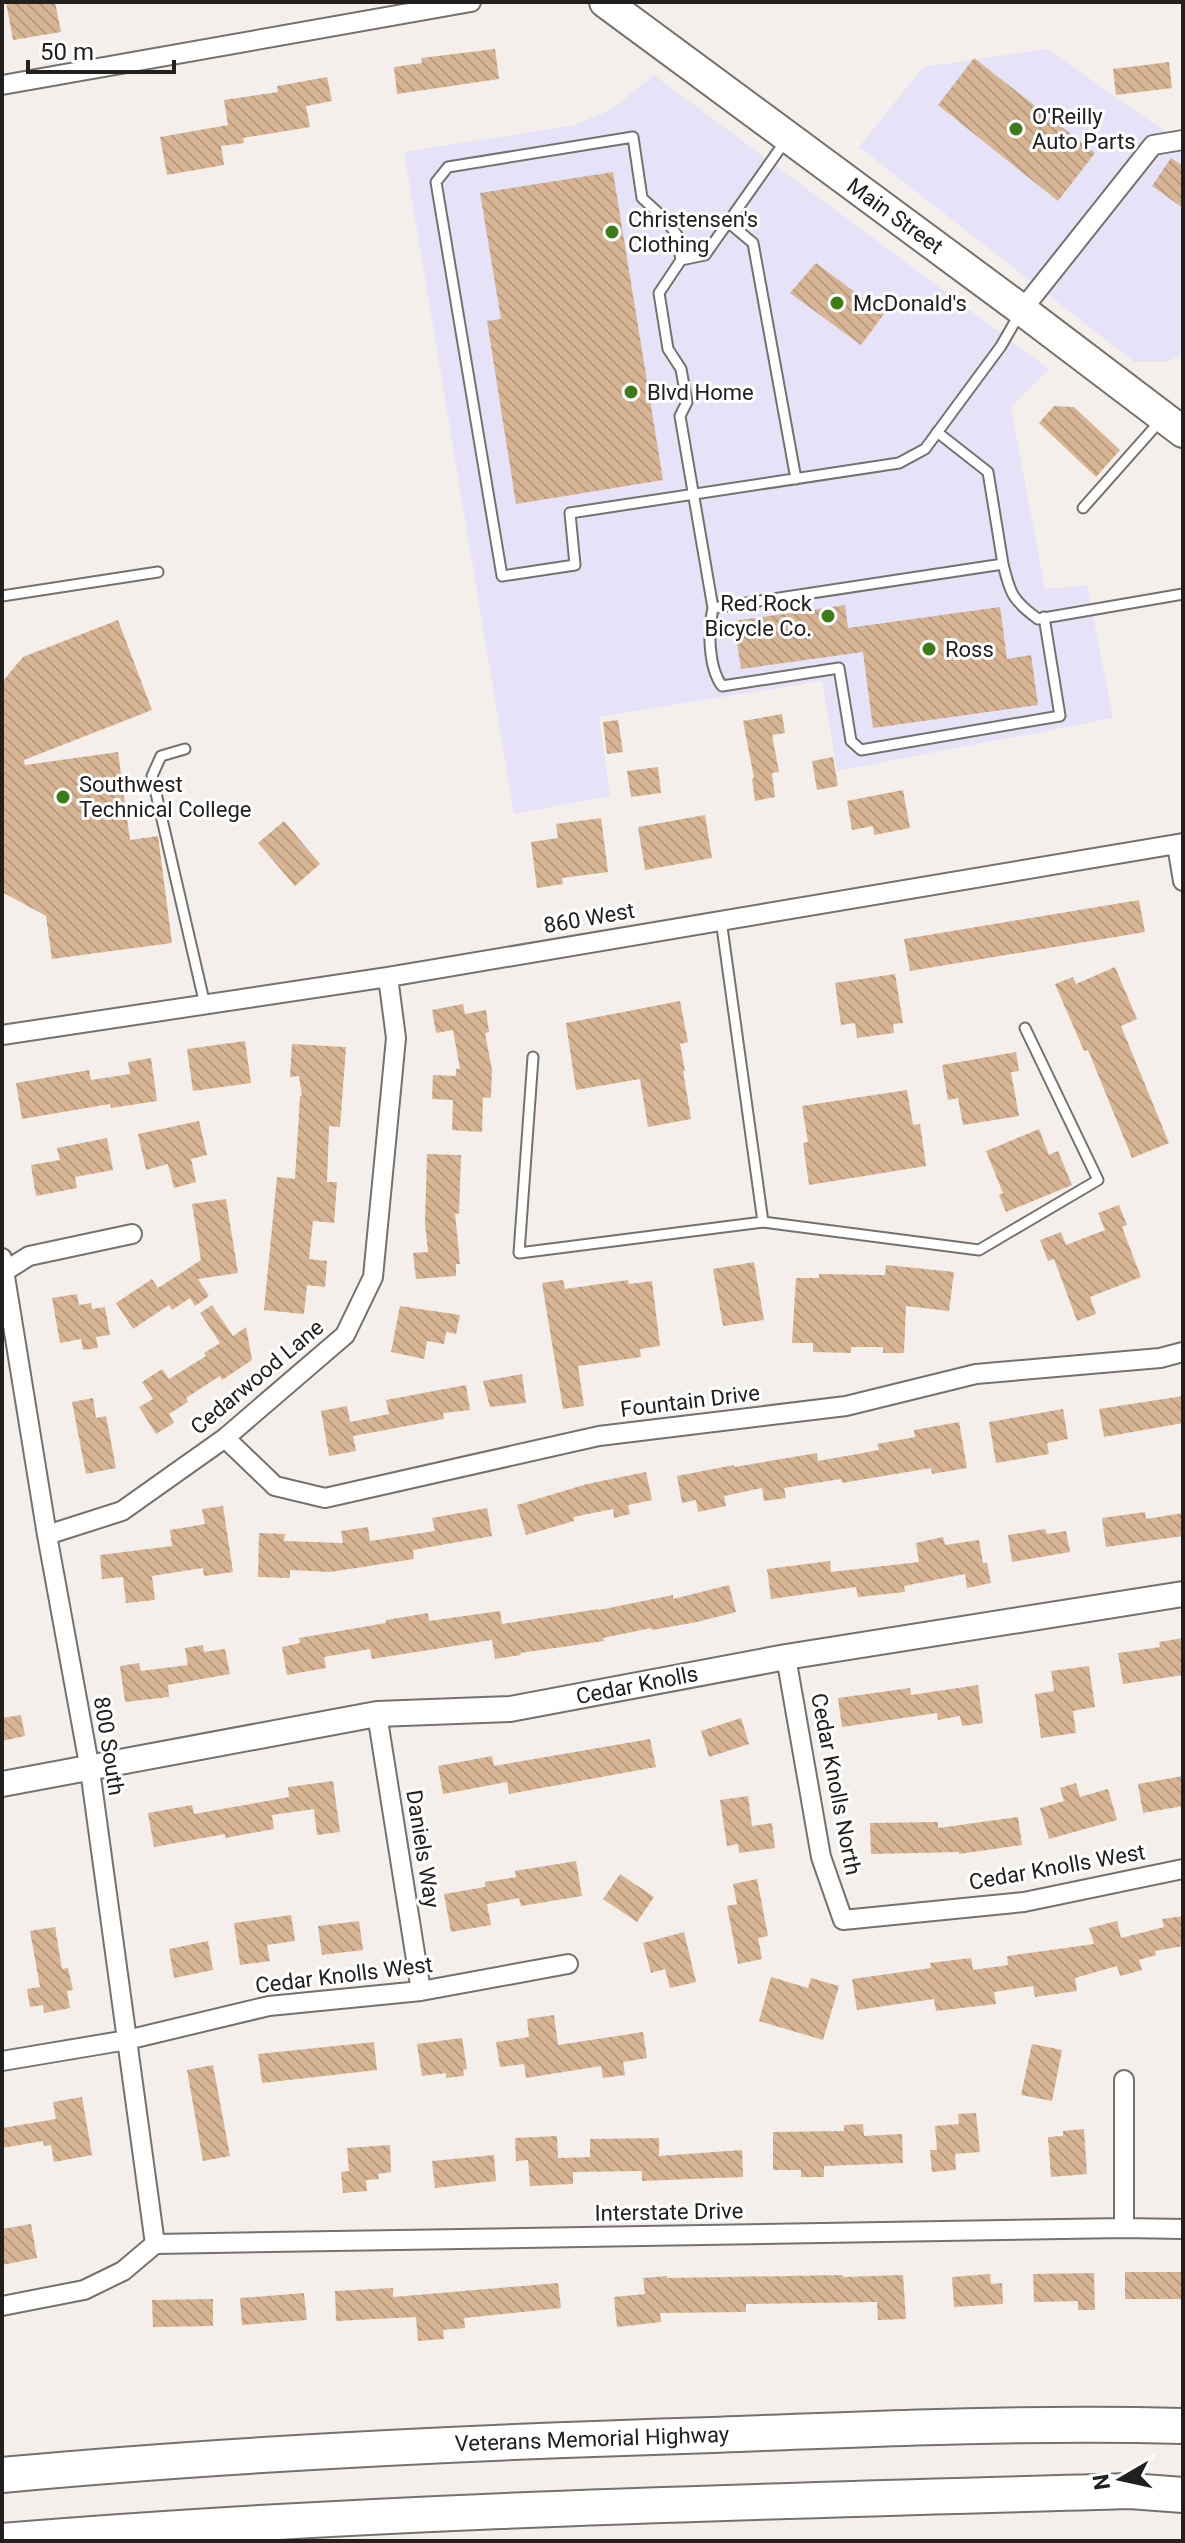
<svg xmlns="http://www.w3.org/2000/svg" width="1185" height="2543" viewBox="0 0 1185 2543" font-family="Roboto,sans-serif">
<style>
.commercial{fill:#e6e3f9}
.building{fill:url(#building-back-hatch)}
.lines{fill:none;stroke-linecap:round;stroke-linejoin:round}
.service-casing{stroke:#76716d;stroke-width:13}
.minor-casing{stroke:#76716d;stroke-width:22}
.tertiary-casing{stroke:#76716d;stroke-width:28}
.primary-casing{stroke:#76716d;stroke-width:34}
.motorway-casing{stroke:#76716d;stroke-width:38}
.service{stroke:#fff;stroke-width:9}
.minor{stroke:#fff;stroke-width:18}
.tertiary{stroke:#fff;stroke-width:24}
.primary{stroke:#fff;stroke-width:30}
.motorway{stroke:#fff;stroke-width:34}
.poi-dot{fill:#3b7b1a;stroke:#fff;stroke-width:3}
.labels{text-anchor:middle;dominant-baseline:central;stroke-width:6;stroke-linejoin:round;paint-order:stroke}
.poi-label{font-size:22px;fill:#22201f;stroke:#fff;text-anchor:start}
.street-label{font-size:22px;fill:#22201f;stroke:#fff}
</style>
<defs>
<pattern id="building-back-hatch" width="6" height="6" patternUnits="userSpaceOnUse" patternTransform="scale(2)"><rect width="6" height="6" fill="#d7b594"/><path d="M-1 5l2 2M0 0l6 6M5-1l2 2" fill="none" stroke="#b89b7f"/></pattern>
</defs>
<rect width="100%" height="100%" fill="#f5efeb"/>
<!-- commercial -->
<path class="commercial" d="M1047 49 1183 144V354L1166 362H1134L859 147 923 67Z
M654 75 1049 369 1011 408 1045 589 1087 585 1113 718 837 771 822 681 599 717 610 796 514 814 404 152 575 125 612 109Z"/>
<!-- building -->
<path class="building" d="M6 2H55L61 32 13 40Z
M495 49 499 79 397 94 394 67 422 63 421 58Z
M974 58 1095 153 1058 201 938 105Z
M1169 62 1172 88 1116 95 1113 69Z
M327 77 332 101 306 106 310 127 243 138 244 143 221 146 224 165 167 175 160 137 228 125 224 100 278 92 277 86Z
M1171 158 1183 166V208L1152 186Z
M613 172 663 480 516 504 487 321 501 319 480 193Z
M816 263 884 314 861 345 790 293Z
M1054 406 1074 407 1120 450 1096 477 1039 423Z
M845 605 848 628 1000 607 1007 659 1031 655 1038 705 873 728 863 652 741 669 734 621Z
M118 620 152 710 24 760 25 765 118 752 130 840 158 836 172 943 52 959 46 916 2 892V682L23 657Z
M782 714 785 733 772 735 779 772 772 773 775 797 755 801 752 779 754 778 743 721Z
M618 720 623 752 607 754 603 722Z
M833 757 838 786 817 790 812 761Z
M658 767 661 793 631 797 627 771Z
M903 790 910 828 874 835 873 826 852 830 847 801Z
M705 815 712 858 645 870 638 827Z
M601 818 608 872 562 878 563 884 537 888 531 842 558 838 556 824Z
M284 821 320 864 295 886 258 843Z
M1139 900 1145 932 910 971 904 939Z
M1115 967 1137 1019 1121 1026 1169 1143 1132 1158 1088 1050 1084 1051 1055 984 1073 977 1076 984Z
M895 974 903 1023 893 1024 894 1033 857 1038 855 1023 841 1025 835 983Z
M680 1001 688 1042 680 1044 685 1071H683L691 1119 648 1127 640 1079 576 1090 566 1023Z
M463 1004 465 1014 486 1010 489 1032 485 1033 492 1070 491 1098 483 1097 482 1132 452 1130 453 1100 432 1099 433 1075 456 1076V1069H460L453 1030 436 1033 432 1010Z
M245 1041 251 1083 193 1091 187 1049Z
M292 1044 346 1047 340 1127 329 1126 327 1182H337L334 1223 313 1221 309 1259 327 1261 325 1287 307 1285 304 1314 264 1310 277 1177 295 1179 300 1096H302L299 1076 290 1077Z
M1016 1052 1019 1071 1011 1072 1019 1116 963 1125 958 1098 948 1100 942 1065Z
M151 1058 157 1101 111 1108 110 1104 22 1119 16 1083 89 1070 91 1080 130 1074 128 1062Z
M907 1090 913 1125 920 1124 926 1166 809 1185 803 1143 808 1142 802 1106Z
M199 1121 207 1155 191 1159 196 1182 174 1188 168 1164 146 1170 138 1134Z
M1039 1129 1049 1155 1058 1151 1072 1185 1006 1212 999 1195 1003 1193 986 1151Z
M107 1138 113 1170 75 1177 77 1188 36 1196 31 1165 60 1160 57 1148Z
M427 1154 461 1155 459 1214 455 1213 460 1264H456V1276L416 1279 413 1253 428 1252 425 1223Z
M226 1199 238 1273 198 1279 209 1296 195 1306 190 1298 172 1310 169 1305 133 1329 116 1303 152 1279 158 1288 201 1260 192 1204Z
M1119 1205 1127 1225 1122 1227 1141 1277 1090 1297 1096 1314 1077 1321 1054 1259 1048 1261 1040 1240 1061 1232 1066 1245 1105 1230 1098 1213Z
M754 1262 764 1320 723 1326 713 1269Z
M886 1265 954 1272 949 1311 906 1306 904 1353H883V1347H851V1353L813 1352V1343H792L796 1278H819V1274L885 1275Z
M563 1280 565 1289 628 1280 629 1284 652 1281 660 1346 640 1349 641 1357 578 1366 584 1406 563 1409 542 1283Z
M77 1294 79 1305 91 1303 92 1309 105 1307 110 1335 96 1337 98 1348 83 1350 81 1339 60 1343 52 1298Z
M212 1305 233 1336 246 1327 252 1360 222 1380 220 1376 186 1398 188 1402 169 1414 174 1423 156 1434 139 1407 153 1399 142 1382 162 1369 169 1379 206 1356 204 1353 220 1343 200 1313Z
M400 1306 460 1315 456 1334 446 1332 444 1344 427 1341 424 1359 391 1352Z
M522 1374 526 1403 490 1407 483 1381Z
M466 1385 470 1410 443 1413 444 1419 353 1436 356 1451 329 1456 321 1411 347 1406 350 1422 389 1414 386 1400Z
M1183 1396V1423L1104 1437 1099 1409Z
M93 1398 96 1418 106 1416 116 1468 86 1474 72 1402Z
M1063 1409 1068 1439 1047 1443 1049 1454 996 1463 989 1422Z
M959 1422 967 1468 932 1474 931 1468 842 1483 841 1479 784 1488 786 1498 764 1501 762 1488 724 1496 726 1506 698 1512 696 1500 682 1503 677 1476 734 1465V1467L817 1453 818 1461 879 1450 877 1444 915 1437 914 1430Z
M646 1472 652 1500 628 1505 630 1514 614 1518 613 1509 573 1517 574 1521 526 1535 517 1505 587 1484Z
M223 1506 233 1572 204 1576 203 1568 152 1576 155 1600 126 1603 123 1577 102 1579 100 1555 172 1546 170 1530 205 1524 202 1509Z
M487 1508 492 1536 413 1550 414 1559 330 1572 290 1570V1578L258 1577 259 1533 285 1534 284 1541 343 1543 341 1531 368 1527 370 1541 435 1531 432 1518Z
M1145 1512 1146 1519 1183 1513V1536L1106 1547 1102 1518Z
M1045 1529 1047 1534 1066 1531 1070 1552 1012 1562 1008 1535Z
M943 1537 945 1545 979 1540 983 1563H987L991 1583 967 1588 965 1574 904 1586 905 1592 858 1597 856 1587 771 1599 767 1569 830 1561 831 1572 919 1562 916 1543Z
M729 1585 736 1612 697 1622 652 1630 651 1628 603 1638 604 1641 520 1653 521 1655 495 1659 492 1640 372 1659 370 1649 324 1657 326 1668 287 1675 282 1647 300 1643 299 1638 386 1623V1620L428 1613 429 1621 500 1611 502 1624 599 1609V1610L673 1595V1599Z
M1183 1638V1675L1123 1684 1118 1653 1160 1647 1159 1642Z
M203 1645 204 1652 225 1649 230 1674 168 1685 169 1697 125 1702 120 1666 139 1663 141 1671 188 1665 185 1648Z
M1089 1666 1095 1707 1073 1711 1076 1733 1041 1738 1035 1694 1054 1691 1051 1671Z
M978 1685 983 1723 962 1726 960 1716 938 1720 937 1713 842 1727 838 1698 910 1688 911 1695Z
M21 1715 25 1736 2 1741V1718Z
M741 1718 749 1744 709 1757 701 1731Z
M650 1739 656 1767 509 1794 507 1782 443 1794 438 1766 492 1756 494 1766Z
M1183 1776V1806L1143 1813 1138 1784Z
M333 1781 340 1832 317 1835 314 1809 272 1815 274 1829 225 1838V1834L154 1847 148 1813 192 1805 194 1814 289 1797 288 1787Z
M1076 1783 1080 1797 1108 1789 1117 1820 1049 1839 1040 1808 1064 1801 1060 1788Z
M748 1796 752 1826 772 1823 775 1848 739 1853 738 1844 727 1846 720 1800Z
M1018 1817 1022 1845 959 1854V1852L871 1854 870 1823 938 1822V1828Z
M576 1861 582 1896 521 1906 519 1898 487 1904 491 1925 451 1932 444 1894 485 1887V1882L516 1877 515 1871Z
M620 1874 654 1897 637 1922 603 1899Z
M757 1879 768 1936 758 1938 762 1959 738 1964 727 1906 737 1904 733 1884Z
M291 1915 295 1941 267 1945 270 1961 240 1965 234 1923Z
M1183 1916V1946L1155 1951 1156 1955 1139 1960 1142 1970 1120 1976 1117 1966 1075 1978 1077 1991 1035 1997 1033 1986 994 1992 996 2004 936 2011 934 1999 857 2010 852 1979 931 1968 930 1963 971 1958 973 1970 1008 1965 1007 1956 1094 1944 1089 1928 1117 1921 1121 1938 1164 1927 1162 1919Z
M359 1921 363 1950 322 1955 318 1926Z
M55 1927 62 1969 68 1968 73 1990 67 1991 70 2008 44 2013 43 2005 30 2007 27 1989 40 1987 30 1931Z
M684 1932 696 1982 670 1988 665 1969 651 1973 643 1943Z
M208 1941 213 1970 174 1978 169 1949Z
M771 1977 808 1988 811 1978 839 1986 823 2040 759 2021Z
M554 2015 558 2045 643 2032 647 2058 623 2062 625 2075 603 2078 601 2066 526 2078 524 2064 500 2067 496 2042 529 2037 527 2019Z
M462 2038 467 2069 463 2070 464 2076 446 2078V2073L422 2076 417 2044Z
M374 2042 377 2070 262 2083 258 2054Z
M1032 2044 1062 2050 1052 2101 1021 2095Z
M213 2065 230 2156 203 2161 187 2070Z
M82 2097 92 2155 54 2162 51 2145 44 2146 43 2141 2 2148V2128L56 2119 53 2102Z
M976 2113 980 2152 955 2154 956 2170 932 2172 930 2150H937L935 2126 959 2124 958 2114Z
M863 2124 864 2136 902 2134 903 2163 824 2166V2177H801V2170H773V2132L844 2131V2125Z
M1084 2129 1087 2174 1051 2177 1048 2137 1063 2136V2131Z
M557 2136 558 2158 590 2157V2139L659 2138V2156L742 2150 743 2177 642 2181V2171L573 2172V2184L530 2186 528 2160 516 2161 515 2138Z
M390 2145 391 2172 378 2174 379 2179 366 2180 367 2191 343 2193 341 2172 349 2171 347 2148Z
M494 2155 496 2181 435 2188 432 2161Z
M31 2224 37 2258 2 2265V2229Z
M1125 2272H1183V2299H1125Z
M1094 2273 1095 2310H1078V2301L1034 2302 1033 2274Z
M990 2274 991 2284 1002 2283 1003 2304 954 2307 952 2277Z
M843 2275V2277L903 2275 906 2319 878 2320 877 2302 746 2304V2312L660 2313 661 2322 617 2327 614 2297 645 2294 643 2278 667 2276V2278Z
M558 2283 561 2308 464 2318 465 2328 443 2330 444 2339 418 2341 416 2317 336 2321 335 2291 393 2288V2297Z
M304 2293 307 2320 242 2325 240 2298Z
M213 2299V2326L153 2327 152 2300Z"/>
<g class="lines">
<defs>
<path id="service" d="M728 222 753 243 796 479
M681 260 705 255 786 140
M1020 313 1001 346 925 449 899 463 570 513 575 565 502 576 436 182 448 167 633 137 642 198 664 218 677 235 681 260 659 293 668 349 681 369 687 402 680 416 713 608 1003 564C1010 593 1012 600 1038 619L1183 594
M937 432 988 472 1003 564
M1083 508 1161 420
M2 596 158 572
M713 608C708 630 708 667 722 686L839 668 851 741 861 750 1060 716 1044 617
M185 749 161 756 152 776 205 1005
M721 920 763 1222
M533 1057 519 1253 763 1222 979 1250 1098 1180 1025 1028"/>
<path id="minor" d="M2 85 471 2
M1022 310 1153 145 1183 140
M1177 845 1183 881
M2 1035 388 977 1183 843
M2 1258 47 1535 90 1770 155 2244
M2 1273 29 1256 132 1234
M225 1438 275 1486 325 1498 599 1436 846 1406 976 1374 1160 1358 1183 1352
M47 1535 122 1511 225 1438 345 1335 373 1277 396 1038 388 977
M786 1657 821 1857 843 1920 1024 1902 1183 1869
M377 1714 421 1991
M2 2061 127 2040 269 2006 421 1991 568 1964
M1124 2080V2228
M155 2244 1124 2228 1183 2229
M2 2306 84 2290 123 2271 155 2244"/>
<path id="tertiary" d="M2 1784 377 1714 510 1709 786 1657 1183 1594"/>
<path id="primary" d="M605 2 1022 310 1183 432"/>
<path id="motorway" d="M2 2475C238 2453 475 2442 713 2435 869 2429 1026 2422 1183 2426
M2 2541C377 2510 754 2502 1130 2491L1183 2495"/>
</defs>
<!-- service casing -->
<use href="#service" class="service-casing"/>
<!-- minor casing -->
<use href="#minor" class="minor-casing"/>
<!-- tertiary casing -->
<use href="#tertiary" class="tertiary-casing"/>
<!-- primary casing -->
<use href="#primary" class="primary-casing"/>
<!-- motorway casing -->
<use href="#motorway" class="motorway-casing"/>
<!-- service -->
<use href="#service" class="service"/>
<!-- minor -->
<use href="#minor" class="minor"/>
<!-- tertiary -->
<use href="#tertiary" class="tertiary"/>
<!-- primary -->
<use href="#primary" class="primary"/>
<!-- motorway -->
<use href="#motorway" class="motorway"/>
</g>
<!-- markers -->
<g class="poi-dot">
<circle cx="1016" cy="129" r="8"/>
<circle cx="612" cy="232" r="8"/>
<circle cx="837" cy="303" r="8"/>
<circle cx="631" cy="392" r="8"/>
<circle cx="828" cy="616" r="8"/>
<circle cx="929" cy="649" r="8"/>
<circle cx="63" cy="797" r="8"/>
</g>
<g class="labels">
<!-- poi labels -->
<g class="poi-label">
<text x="1032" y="116">O'Reilly<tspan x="1032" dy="25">Auto Parts</tspan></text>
<text x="628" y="219">Christensen's<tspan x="628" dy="25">Clothing</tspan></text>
<text x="853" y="303">McDonald's</text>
<text x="647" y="392">Blvd Home</text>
<text x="812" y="603" text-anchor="end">Red Rock<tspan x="812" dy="25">Bicycle Co.</tspan></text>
<text x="945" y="649">Ross</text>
<text x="79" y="784">Southwest<tspan x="79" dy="25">Technical College</tspan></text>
</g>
<!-- street labels -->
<g class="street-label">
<text transform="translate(895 216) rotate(36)">Main Street</text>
<text transform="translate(589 918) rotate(-10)">860 West</text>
<text transform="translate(257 1377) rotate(-40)">Cedarwood Lane</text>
<text transform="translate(690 1401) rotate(-7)">Fountain Drive</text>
<text transform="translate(637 1685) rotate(-11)">Cedar Knolls</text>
<text transform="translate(109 1746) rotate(81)">800 South</text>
<text transform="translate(836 1784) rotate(79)">Cedar Knolls North</text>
<text transform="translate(423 1849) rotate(81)">Daniels Way</text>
<text transform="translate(1057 1867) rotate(-10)">Cedar Knolls West</text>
<text transform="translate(344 1975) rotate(-7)">Cedar Knolls West</text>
<text transform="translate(669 2212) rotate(-1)">Interstate Drive</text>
<text transform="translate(592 2439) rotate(-2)">Veterans Memorial Highway</text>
</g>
</g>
<!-- border -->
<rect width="1185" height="2543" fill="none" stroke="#22201f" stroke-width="8"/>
<!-- north arrow -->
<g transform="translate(1121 2479) rotate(261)" stroke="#ffffff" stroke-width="6" paint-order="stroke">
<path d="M0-6L14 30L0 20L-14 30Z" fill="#22201f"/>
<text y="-12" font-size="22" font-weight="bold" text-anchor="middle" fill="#22201f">N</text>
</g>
<!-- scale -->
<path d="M28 60v12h146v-12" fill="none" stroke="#22201f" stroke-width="4"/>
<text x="40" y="60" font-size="24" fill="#22201f" stroke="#ffffff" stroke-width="6" paint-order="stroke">50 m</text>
</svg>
